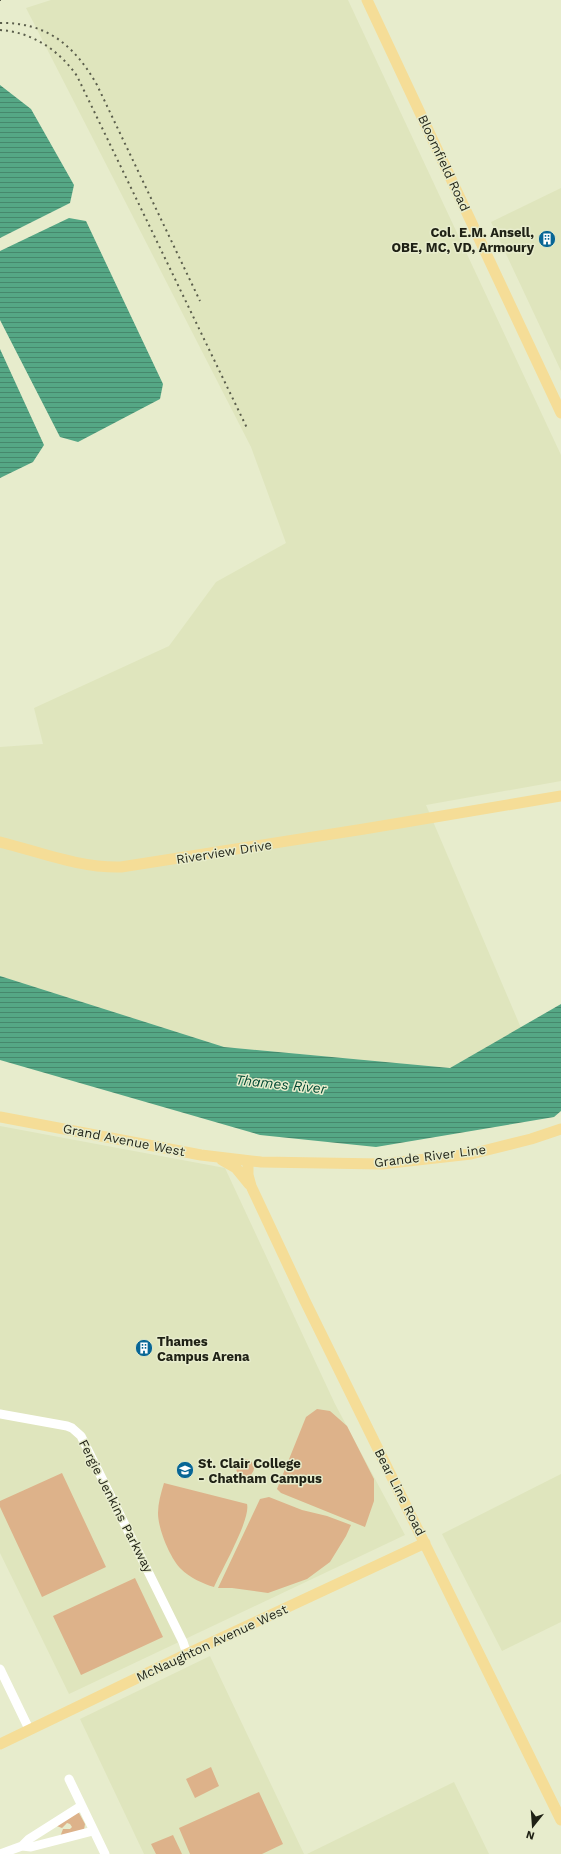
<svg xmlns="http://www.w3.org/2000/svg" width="561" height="1854" viewBox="0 0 561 1854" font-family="'Work Sans',sans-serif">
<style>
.built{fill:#dfe5bd}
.grass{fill:#ddb28a}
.park{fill:url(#park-tufts)}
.water{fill:url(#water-rules)}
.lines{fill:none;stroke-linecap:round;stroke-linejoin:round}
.minor{stroke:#fff;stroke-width:9}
.major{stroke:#f5dd97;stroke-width:11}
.rail{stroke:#5b5e4c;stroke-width:2;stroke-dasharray:2 4;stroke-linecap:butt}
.labels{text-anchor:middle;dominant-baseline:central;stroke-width:3;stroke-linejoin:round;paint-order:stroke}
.street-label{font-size:13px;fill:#1f2115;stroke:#e7eccc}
.poi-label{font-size:13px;font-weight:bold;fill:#1f2115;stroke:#e7eccc;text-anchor:start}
.water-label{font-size:14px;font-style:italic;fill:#014933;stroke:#e7eccc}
</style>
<defs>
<pattern id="park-tufts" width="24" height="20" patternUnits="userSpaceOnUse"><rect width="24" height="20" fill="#ddb28a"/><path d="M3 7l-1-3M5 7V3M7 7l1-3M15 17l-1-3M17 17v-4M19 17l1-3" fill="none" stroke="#bd9976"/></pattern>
<pattern id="water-rules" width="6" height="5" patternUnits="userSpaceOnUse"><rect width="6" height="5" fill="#55a785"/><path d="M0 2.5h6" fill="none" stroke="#46886c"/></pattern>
</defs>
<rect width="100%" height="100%" fill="#e7eccc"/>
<!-- built -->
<path class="built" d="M51 0H348L561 455V781L426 805 521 1028 450 1068 224 1047 0 976V747L43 744 34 708 169 646 216 582 286 543 251 447 26 8Z
M561 188V371L491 222Z
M0 1126 225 1168 335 1404 405 1535 69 1694 0 1553Z
M561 1474V1622L502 1651 442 1534Z
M210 1656 304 1854H144L80 1719Z
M454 1782 489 1854H307Z"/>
<!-- grass -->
<path class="grass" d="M317 1409 330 1411 347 1426 374 1479V1501L365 1527 281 1493 277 1489 306 1417Z
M62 1473 106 1567 42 1597 0 1507V1501Z
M164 1483 247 1504C251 1519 221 1571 214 1587 203 1584 189 1577 181 1569 170 1558 158 1529 158 1513 158 1503 161 1493 164 1483Z
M269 1497 302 1510 327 1516 351 1525 346 1536 330 1562 307 1579 268 1593 232 1588H218L260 1499Z
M135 1578 163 1637 81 1675 53 1616Z
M211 1767 219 1786 195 1798 186 1779Z
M259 1792 283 1844 262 1854H190L179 1828Z
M76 1813H79L85 1824 84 1830 60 1837 63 1829H70L72 1827 70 1824 67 1823 62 1828 54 1825Z
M173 1835 182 1854H156L151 1844Z"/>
<!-- park -->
<path class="park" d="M236 1468a9 9 0 1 1 18 0a9 9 0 1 1-18 0Z"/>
<!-- water -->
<path class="water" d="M0 85 31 109 74 185 70 203 0 238Z
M69 218 86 221 163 384 160 399 78 442 60 437 0 320V251Z
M0 349 44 445 33 462 0 478Z
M0 976 224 1047 450 1068 561 1004V1111L554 1117 376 1147 260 1135 0 1060Z"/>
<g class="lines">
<!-- minor -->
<path class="minor" d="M0 1414 67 1426 72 1428 81 1436 183 1642 187 1654
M0 1669 29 1729
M69 1779 105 1854
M22 1846 29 1839 81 1806
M0 1854 22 1846 31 1847 93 1831"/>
<!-- major -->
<path class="major" d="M367 0 561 413
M0 842C40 852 80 868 121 867L364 829 561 796
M0 1117 201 1155 261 1162 382 1164 471 1154 531 1139 561 1129
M222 1160 236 1168 249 1184
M248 1161V1175L251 1186 305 1301 561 1820
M0 1744 187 1654 425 1543"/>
<!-- rail -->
<path class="rail" d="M0 0H1
M0 23C47 22 75 46 97 85L200 301
M0 30C32 32 59 50 77 76L247 428"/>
</g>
<!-- icons -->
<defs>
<symbol id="building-disc" viewBox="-11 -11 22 22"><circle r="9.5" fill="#086695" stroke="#e7eccc"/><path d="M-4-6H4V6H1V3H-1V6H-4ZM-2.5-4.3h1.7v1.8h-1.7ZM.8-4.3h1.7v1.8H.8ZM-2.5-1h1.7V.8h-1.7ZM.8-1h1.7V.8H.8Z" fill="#fff"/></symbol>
<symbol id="university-disc" viewBox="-11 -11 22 22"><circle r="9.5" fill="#086695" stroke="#e7eccc"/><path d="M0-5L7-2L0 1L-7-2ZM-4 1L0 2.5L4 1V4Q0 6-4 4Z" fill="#fff"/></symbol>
</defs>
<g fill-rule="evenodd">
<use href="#building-disc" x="537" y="229" width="20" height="20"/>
<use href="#building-disc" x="134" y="1338" width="20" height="20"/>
<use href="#university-disc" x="175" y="1460" width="20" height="20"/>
</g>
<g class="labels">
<!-- street labels -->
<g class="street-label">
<text transform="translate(444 163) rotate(65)">Bloomfield Road</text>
<text transform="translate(224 852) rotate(-9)">Riverview Drive</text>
<text transform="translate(124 1140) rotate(11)">Grand Avenue West</text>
<text transform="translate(430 1156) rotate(-7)">Grande River Line</text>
<text transform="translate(400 1492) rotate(63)">Bear Line Road</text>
<text transform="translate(116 1506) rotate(63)">Fergie Jenkins Parkway</text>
<text transform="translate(212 1643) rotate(-25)">McNaughton Avenue West</text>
</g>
<!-- poi labels -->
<g class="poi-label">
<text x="534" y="232" text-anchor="end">Col. E.M. Ansell,<tspan x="534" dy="15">OBE, MC, VD, Armoury</tspan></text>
<text x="157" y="1341">Thames<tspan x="157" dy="15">Campus Arena</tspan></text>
<text x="198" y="1463">St. Clair College<tspan x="198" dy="15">- Chatham Campus</tspan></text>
</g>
<!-- water labels -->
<g class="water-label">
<text transform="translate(281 1084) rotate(6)">Thames River</text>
</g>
</g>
<!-- north arrow -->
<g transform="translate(533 1826) rotate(197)" stroke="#e7eccc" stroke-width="3" paint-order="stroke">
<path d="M0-3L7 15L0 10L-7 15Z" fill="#1f2115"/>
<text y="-6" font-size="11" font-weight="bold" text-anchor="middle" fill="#1f2115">N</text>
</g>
</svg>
